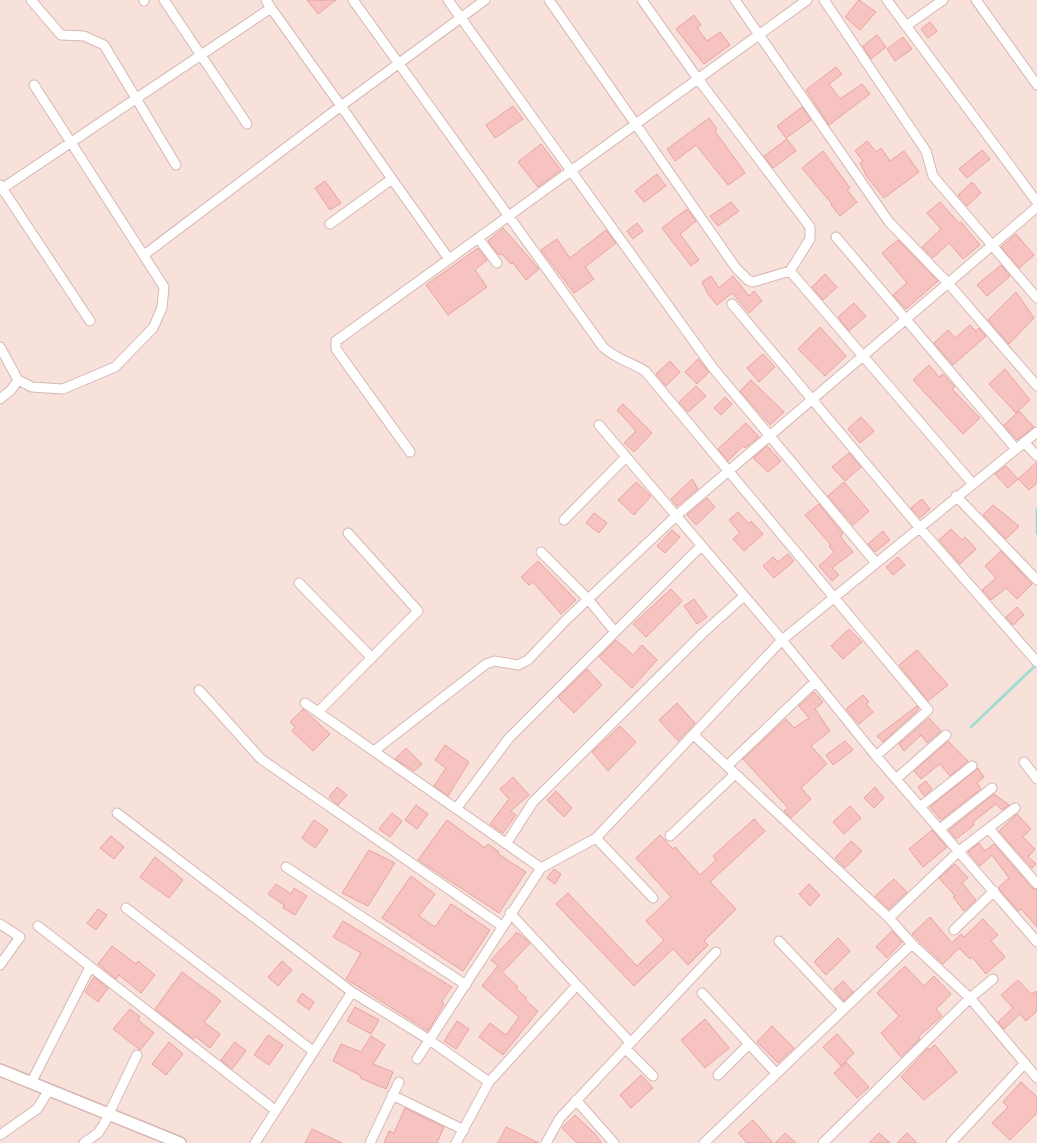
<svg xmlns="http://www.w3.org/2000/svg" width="1037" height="1143" viewBox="0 0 1037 1143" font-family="Manrope,sans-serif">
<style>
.residential{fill:#f8e1db}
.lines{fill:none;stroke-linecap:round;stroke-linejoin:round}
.stream{stroke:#a2ddd2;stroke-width:3}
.building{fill:#f6c3c0;stroke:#eaa29f}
.minor-casing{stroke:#d6b7b3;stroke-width:11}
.tertiary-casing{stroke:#d6b7b3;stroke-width:14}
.minor{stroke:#fff;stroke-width:9}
.tertiary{stroke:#fff;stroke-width:11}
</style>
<rect width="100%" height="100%" fill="#fef0eb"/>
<!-- residential -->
<path class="residential" d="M0 0H1037V1143H0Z"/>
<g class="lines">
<!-- stream -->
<path class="stream" d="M1037 509V533
M971 727 1037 664"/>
</g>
<!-- building -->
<path class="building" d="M307 0H336L318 14Z
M859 0 876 12 860 30 845 17Z
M694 15 701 25 697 28 707 41 720 32 730 45 704 64 676 29Z
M930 22 937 31 928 38 921 29Z
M877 35 886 47 871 59 863 46Z
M903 37 912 49 895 61 887 49Z
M836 67 842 74 829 84 840 99 862 84 870 94 829 125 806 90Z
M513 106 523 119 495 138 486 125Z
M802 107 811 120 786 138 777 126Z
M709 118 717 129 715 131 745 173 728 185 696 145 675 161 667 149Z
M787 139 796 151 773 168 764 156Z
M867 141 876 152 881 148 890 161 904 151 919 172 884 198 867 177 860 163 863 161 855 151Z
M541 144 561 170 538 187 518 162Z
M982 150 990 159 967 178 959 169Z
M823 151 850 188 847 190 857 202 840 216 831 205 832 204 802 168Z
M657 174 666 186 644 202 635 191Z
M325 181 341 203 330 210 315 188Z
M972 182 981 193 967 206 958 195Z
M731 202 739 211 718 226 710 216Z
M940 202 959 223 961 222 980 245 963 259 949 243 933 258 922 247 941 229 927 213Z
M687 209 696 221 680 234 699 260 691 266 662 228Z
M637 223 643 231 633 239 627 231Z
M503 228 539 269 526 280 513 263 511 264 502 254 500 255 497 253 488 241Z
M606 230 616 243 585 267 594 279 574 293 541 250 557 239 570 258Z
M1016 234 1034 255 1019 268 1001 247Z
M898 240 938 281 906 309 893 295 907 283 882 253Z
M478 248 487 260 475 270 487 287 448 315 426 285Z
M1001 265 1010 276 987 296 977 285Z
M825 274 837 287 823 300 812 287Z
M711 276 719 288 733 276 749 296 754 291 762 301 749 313 732 293 717 305 708 294 702 282Z
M1016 292 1034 318 1009 344 988 320Z
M854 303 866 316 849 331 838 317Z
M970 325 976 331 979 328 986 336 953 365 934 343 948 330 955 338Z
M820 327 846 356 825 376 798 349Z
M763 354 775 367 759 382 747 368Z
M698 359 709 372 697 384 685 372Z
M670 361 680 372 666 386 656 374Z
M929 365 939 377 943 374 955 387 952 389 980 418 963 434 913 380Z
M1005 369 1030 400 1016 413 989 384Z
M751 380 784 412 770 425 740 391Z
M696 386 706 396 688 412 679 402Z
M725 397 732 404 721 415 714 408Z
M623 404 652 433 634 452 624 443 636 431 617 410Z
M1019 411 1034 427 1017 440 1004 425Z
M861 417 874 431 860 443 848 429Z
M746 423 759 437 745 448 743 446 728 461 718 449Z
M767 446 781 461 768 472 753 458Z
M849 453 861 467 845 481 832 467Z
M1037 462V483L1029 490 1018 479Z
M1006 466 1018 479 1008 488 995 474Z
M692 479 698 489 677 506 671 499Z
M636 482 651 496 634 515 618 500Z
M844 482 869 511 853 525 828 496Z
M707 498 715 507 696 525 687 515Z
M922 499 930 509 920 518 911 508Z
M819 504 843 534 840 536 853 552 832 568 839 575 832 581 819 566 834 552 829 546 831 545 805 515Z
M993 505 1019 526 1006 539 983 515Z
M738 512 749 524 751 521 763 534 744 551 733 539 740 533 729 520Z
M594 513 607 523 599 533 586 523Z
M951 529 962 540 965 537 976 549 960 564 939 540Z
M672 530 680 537 665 553 657 546Z
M883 531 890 540 875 552 868 544Z
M1001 551 1032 584 1017 599 1006 588 991 600 982 590 996 578 985 566Z
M788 554 794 561 774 578 763 566 773 557 778 562Z
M898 557 905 565 893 575 886 567Z
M538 561 576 600 561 614 533 582 529 585 521 577Z
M671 589 682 601 646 637 633 624Z
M694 599 707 617 697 624 684 606Z
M1017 607 1024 615 1013 625 1006 617Z
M849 629 862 642 843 659 831 646Z
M616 640 633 655 642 645 657 660 632 688 599 657Z
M917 650 948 685 928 701 899 665Z
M587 669 602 685 574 713 558 697Z
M814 692 823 702 815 709 830 731 811 746 827 764 801 788 811 799 791 818 784 811 788 808 743 759 786 719 794 728 809 718 799 706Z
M863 695 869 702 866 704 873 712 859 724 846 709Z
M677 703 695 723 678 741 659 720Z
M917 706 919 709 883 742 877 736Z
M303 709 330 734 313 751 292 731 295 727 290 722Z
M929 718 941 731 927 743 921 735 904 751 899 744Z
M620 726 636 742 608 771 592 752Z
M845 741 853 750 833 765 826 755Z
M948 741 968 761 950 776 940 764 921 779 914 771Z
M445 745 469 762 448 796 434 786 446 768 435 760Z
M406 748 422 764 414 771 395 759Z
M978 768 984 777 977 783 981 789 941 820 930 807Z
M513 777 529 795 511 811 516 815 503 833 490 824 509 799 500 789Z
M926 781 932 789 924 796 918 787Z
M337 787 347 795 338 805 329 797Z
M875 787 884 798 874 808 864 798Z
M556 791 572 808 564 817 547 800Z
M994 794 1009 805 1002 810 996 804 973 822 974 825 956 839 949 830Z
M416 805 428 814 417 829 405 820Z
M850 806 861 818 844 834 833 822Z
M392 813 402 821 390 837 379 829Z
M1017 814 1031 829 1023 837 1035 849 1028 857 1036 864 1032 868 999 831Z
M754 819 765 831 710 882 736 909 704 941 708 945 688 965 673 949 634 986 556 904 568 893 637 966 664 940 646 921 671 897 636 858 660 835 673 849 675 847 700 875 716 860 713 856Z
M314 820 328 830 315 848 302 838Z
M447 820 485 848 488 844 499 852 498 854 526 872 499 913 418 860Z
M932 830 947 847 923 867 909 849Z
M111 836 124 847 114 859 100 848Z
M851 841 862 851 845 868 835 858Z
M979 843 985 851 994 844 1032 888 1037 890V927L1021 909 1018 911 1000 890 999 887 1009 878 992 855 980 866 968 852Z
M369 850 395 863 368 906 342 893Z
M155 857 183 880 169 898 140 877Z
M955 864 968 878 962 883 976 900 964 911 953 897 955 896 939 878Z
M554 869 561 874 555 884 547 878Z
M411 876 435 894 419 916 435 927 451 904 490 930 463 971 382 918Z
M894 879 907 892 889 909 875 896Z
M276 884 291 894 294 888 307 896 295 915 283 908 284 905 268 894Z
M809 884 820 895 810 906 799 894Z
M98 909 107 915 96 930 87 923Z
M930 917 952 943 961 934 964 937 983 919 998 935 991 941 1005 957 986 974 972 957 970 959 959 948 943 964 912 934Z
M343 921 452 987 442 1001 444 1004 428 1031 346 979 361 953 333 937Z
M892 931 902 942 887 958 876 947Z
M517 932 530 943 504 971 491 960Z
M838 938 850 951 826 975 814 962Z
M112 946 136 964 138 961 155 975 141 993 119 975 116 979 98 964Z
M282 961 292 970 278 986 268 977Z
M905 966 924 986 934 976 951 994 936 1009 942 1016 918 1037 920 1039 901 1057 881 1033 899 1016 877 993Z
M497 967 518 987 516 989 527 998 525 1000 538 1011 503 1055 479 1037 490 1023 506 1035 519 1017 482 986Z
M182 972 221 1001 204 1022 220 1034 210 1048 195 1036 193 1039 155 1009Z
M94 977 108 988 98 1002 85 992Z
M1018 980 1031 994 1037 991V1011L1026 1021 1020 1014 1004 1029 998 1022 1013 1008 1001 995Z
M843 981 853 992 844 1001 834 989Z
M302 993 314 1002 309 1010 297 1001Z
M355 1007 379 1020 371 1034 347 1021Z
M130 1009 140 1017 138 1020 154 1033 140 1050 113 1029Z
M705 1019 729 1048 705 1068 681 1040Z
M457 1021 469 1029 456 1049 444 1041Z
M772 1026 794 1048 778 1063 757 1042Z
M837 1034 854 1053 841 1066 823 1047Z
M268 1035 283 1045 269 1065 254 1055Z
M371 1036 385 1045 373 1064 393 1072 386 1089 360 1078 361 1076 333 1061 341 1044 361 1052Z
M169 1042 183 1054 166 1075 152 1064Z
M235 1042 246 1051 232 1069 221 1060Z
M935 1045 957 1072 924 1100 901 1077 928 1048 929 1050Z
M846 1062 869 1087 857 1098 834 1073Z
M641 1075 653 1088 631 1108 620 1095Z
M1021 1082 1037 1097V1113L1010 1140 992 1123 1008 1107 1003 1102Z
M405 1108 444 1127 437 1143H384L389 1131 394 1133Z
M575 1115 594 1133 602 1143H577L562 1128Z
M753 1120 773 1143H747L738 1133Z
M506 1127 539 1143H498Z
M312 1129 342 1143H305Z
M785 1133 796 1143H775Z
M879 1133 890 1143H869Z
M907 1133 917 1143H897Z"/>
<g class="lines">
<defs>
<path id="minor" d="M31 0 61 35 84 36 104 45 176 165
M144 0V1
M164 0 247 124
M266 0 271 8
M353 0 603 347C617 360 629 361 645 371L928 710 876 756
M448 0 713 368 876 563
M549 0 736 268 748 280 753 282 790 271
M642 0 698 79 810 227V239L790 271 972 483
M735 0 889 222 948 283 1037 386
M824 0 926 151 933 176 1037 298
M887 0 1037 202
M976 0 1037 85
M906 26 943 0
M392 179 449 259
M0 185 90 321
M0 190 271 8 341 106 485 0
M836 237 1016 449
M478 238 497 263
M144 255 341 106 392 179 330 224
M732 304 919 527 1037 662
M0 347 18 380 11 390 0 399
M18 380 32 387 63 389 115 367 153 328 162 308 164 287 34 85
M599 425 782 640 876 756 1037 942
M1024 442 1037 456
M410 452 336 349V341L807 0
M956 496 1037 580
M564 520 626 457
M299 583 372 658
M615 632 701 546
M199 690 261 759 502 926
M305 703 541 868
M318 712 418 611 348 533
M695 736 889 918 912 944 970 998 1037 1078
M374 751 486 664 495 661 518 665 528 660 566 620 676 516 1037 207
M1024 762 1037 779
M727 766 815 682
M896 779 946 735
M920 807 972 766
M456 809 509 738 615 632 588 599 541 552
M117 813 352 992 428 1039 489 1082
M940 829 992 788
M989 829 1037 884
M670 836 735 774
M596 838 653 898
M506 844 533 802 703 633 744 596
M286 867 466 985
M126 908 313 1051
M510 913 630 1042
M889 918 959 851 1015 808
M0 924 20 937 0 965
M38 926 275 1110
M954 930 994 891
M779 941 843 1009
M702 993 776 1073
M625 1048 653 1076
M417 1059 541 868 596 838 782 640 1037 432
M718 1075 749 1044
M31 1083 90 967
M392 1095 464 1130
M576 1100 614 1143
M0 1135 37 1109 49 1090
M84 1143 98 1133 104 1124 137 1055
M255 1143 352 992
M370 1143 399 1082
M456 1143 489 1082 577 985
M546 1143 560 1118 716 952
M704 1143 912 944
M823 1143 970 998 993 979
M951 1143 1025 1063"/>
<path id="tertiary" d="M0 1070 180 1143"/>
</defs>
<!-- minor casing -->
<use href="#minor" class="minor-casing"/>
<!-- tertiary casing -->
<use href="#tertiary" class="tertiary-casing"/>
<!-- minor -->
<use href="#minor" class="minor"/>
<!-- tertiary -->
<use href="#tertiary" class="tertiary"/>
</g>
</svg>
